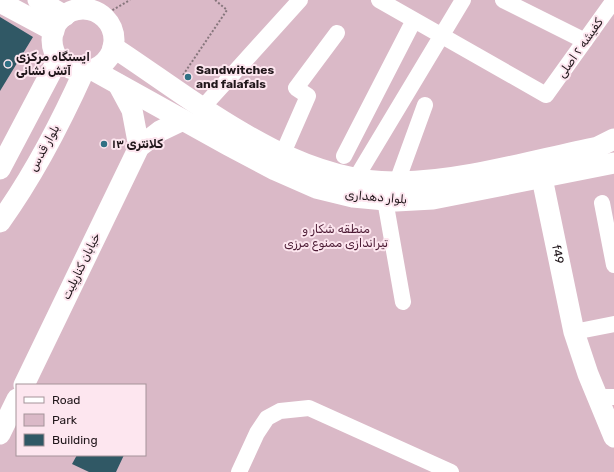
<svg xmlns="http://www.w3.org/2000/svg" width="614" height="472" viewBox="0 0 614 472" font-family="Rubik,'Noto Naskh Arabic',sans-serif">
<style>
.green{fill:#dab9c7;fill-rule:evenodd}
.building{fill:#305865}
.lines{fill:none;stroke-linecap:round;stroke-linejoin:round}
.path{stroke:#86767c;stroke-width:2;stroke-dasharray:2 2;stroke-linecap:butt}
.minor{stroke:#fff;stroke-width:16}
.major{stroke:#fff;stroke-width:21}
.poi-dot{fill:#307084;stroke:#fde6ef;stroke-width:1.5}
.labels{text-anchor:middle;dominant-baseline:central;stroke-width:4;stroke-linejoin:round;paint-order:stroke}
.street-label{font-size:12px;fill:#21171b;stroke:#fde6ef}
.poi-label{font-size:12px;font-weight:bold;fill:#21171b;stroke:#fde6ef;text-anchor:start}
.park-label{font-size:12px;fill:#4b1a33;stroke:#fde6ef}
</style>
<rect width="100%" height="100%" fill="#fde6ef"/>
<!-- green -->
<path class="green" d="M0 0H614V472H0ZM17 385H145V455H17Z"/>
<!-- building -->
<path class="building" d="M0 17 33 37 0 91Z
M77 455H124L116 472H89L72 464Z"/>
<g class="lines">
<!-- path -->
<path class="path" d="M102 16 130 0
M183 75 227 10 215 0"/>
<!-- minor -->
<path class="minor" d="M379 0 546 95 614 0
M503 0 585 41
M203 107 300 0
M283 153 308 96 296 88 337 33
M344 156 414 20
M356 178 463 0
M397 182 425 105
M385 200 403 302
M602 203 614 265
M574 332 614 324
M597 397H614
M239 472 257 433 267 418 280 411 309 408 451 472"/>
<!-- major -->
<g class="major">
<path d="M38 0 65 16"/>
<path d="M0 2 54 31"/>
<circle cx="83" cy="40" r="31"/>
<path d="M113 47C197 102 293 184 399 182 464 181 534 160 598 147L614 139"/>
<path d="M93 70 228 145 275 170 316 188 353 197 396 201 433 199 614 163"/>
<path d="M118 84 132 110 139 147"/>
<path d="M0 169 58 59"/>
<path id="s1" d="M542 178 574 332 588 374 614 437"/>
<path d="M0 222C31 179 62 120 84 71"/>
<path d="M24 385 139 147 160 131 183 120"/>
<path d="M0 434 17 399"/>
</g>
</g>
<!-- markers -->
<g class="poi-dot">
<circle cx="8" cy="64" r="4"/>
<circle cx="188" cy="77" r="4"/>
<circle cx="104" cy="144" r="4"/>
</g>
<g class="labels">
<!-- street labels -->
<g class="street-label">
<text transform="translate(580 48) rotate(-55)">کفیشه ۲ اصلی</text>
<text transform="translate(44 148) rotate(-61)">بلوار قدس</text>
<text transform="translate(376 197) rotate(5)">بلوار دهداری</text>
<text stroke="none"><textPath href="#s1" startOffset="78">f49</textPath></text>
<text transform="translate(81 266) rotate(-64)">خیابان کنارپلیت</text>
</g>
<!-- poi labels -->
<g class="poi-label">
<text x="16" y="57">ایستگاه مرکزی<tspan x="16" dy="14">آتش نشانی</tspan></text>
<text x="196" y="70">Sandwitches<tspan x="196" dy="14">and falafals</tspan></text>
<text x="112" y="144">کلانتری ۱۳</text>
</g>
<!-- park labels -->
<g class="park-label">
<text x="336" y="229">منطقه شکار و<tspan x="336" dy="14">تیراندازی ممنوع مرزی</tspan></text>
</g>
</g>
<!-- legend -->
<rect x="16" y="384" width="130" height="72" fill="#fde6ef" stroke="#a5939a"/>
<rect x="24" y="397" width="20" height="6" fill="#ffffff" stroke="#a5939a"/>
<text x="52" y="404" font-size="12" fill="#21171b">Road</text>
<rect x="24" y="414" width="20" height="12" fill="#dab9c7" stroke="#a5939a"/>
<text x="52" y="424" font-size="12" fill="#21171b">Park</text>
<rect x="24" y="434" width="20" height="12" fill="#305865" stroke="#a5939a"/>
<text x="52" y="444" font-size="12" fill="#21171b">Building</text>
</svg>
